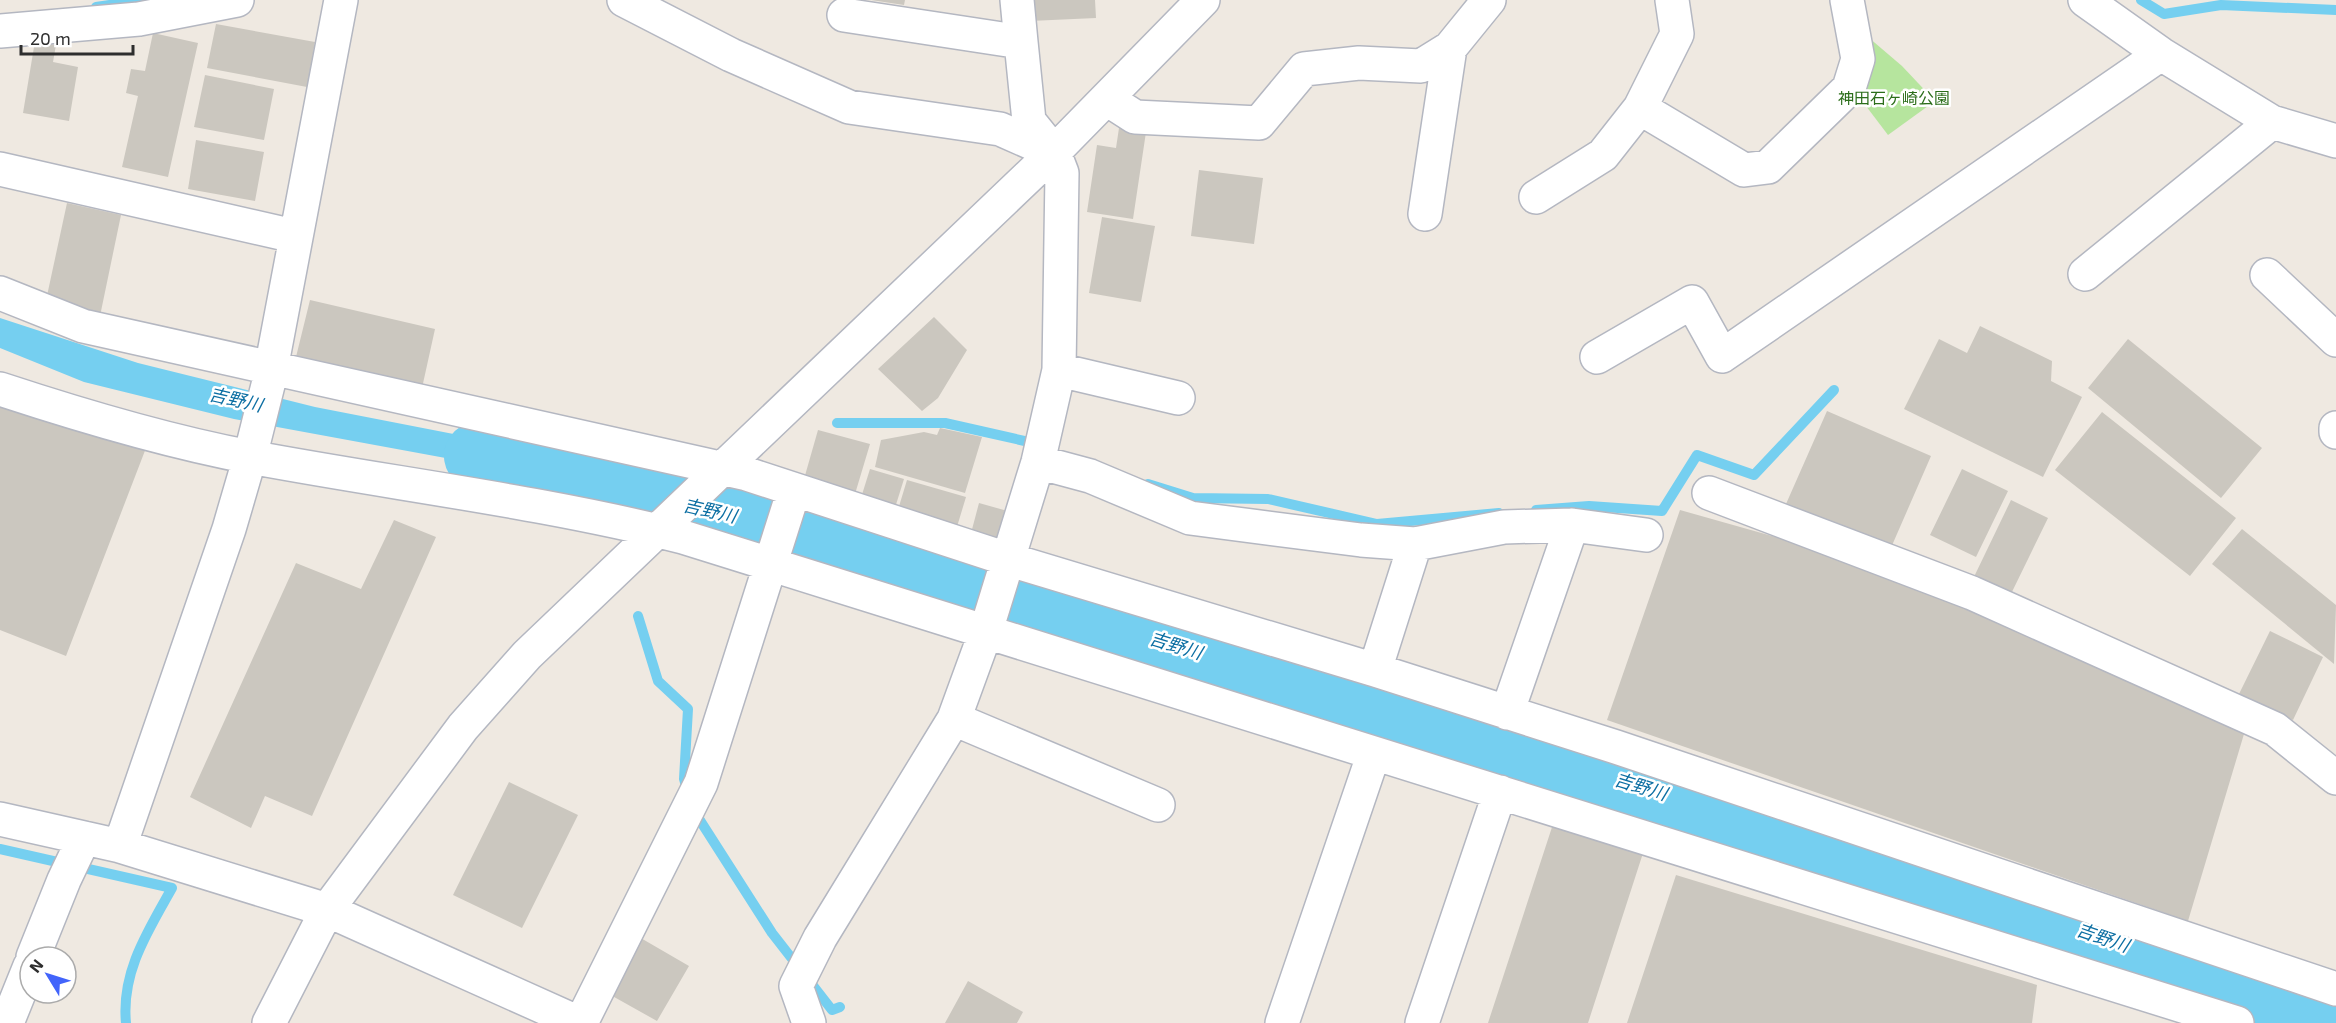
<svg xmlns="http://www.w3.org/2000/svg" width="2336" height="1023" viewBox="0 0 2336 1023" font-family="'Exo 2','Noto Sans JP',sans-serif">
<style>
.green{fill:#b6e59e}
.water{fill:#75cff0}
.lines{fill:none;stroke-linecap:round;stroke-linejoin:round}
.stream{stroke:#75cff0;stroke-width:10}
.river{stroke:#75cff0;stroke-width:68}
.building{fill:#cbc7bf}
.minor-casing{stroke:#b4b7c1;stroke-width:36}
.minor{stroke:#fff;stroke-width:33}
.labels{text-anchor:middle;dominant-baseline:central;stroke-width:5;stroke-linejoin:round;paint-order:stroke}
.park-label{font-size:16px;fill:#2c6e1b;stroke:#fff}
.water-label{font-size:18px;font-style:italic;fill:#0d6fa3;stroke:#fff}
</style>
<rect width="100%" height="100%" fill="#efe9e1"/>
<!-- green -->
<path class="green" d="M1868 37 1902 66 1935 101 1888 135 1866 106Z"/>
<!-- water -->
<path class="water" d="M0 318 138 363 315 407 515 446 598 496 451 459 234 419 84 382 0 348Z"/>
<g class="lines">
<!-- stream -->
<path class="stream" d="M2141 0 2164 14 2221 5 2336 10
M96 7 143 0
M837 423H945L1038 444
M1148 484 1193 498 1268 499 1377 524 1499 513
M1536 510 1589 506 1662 511 1697 455 1754 475 1834 390
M638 616 658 681 688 709 684 779 688 793
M694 811 772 933 832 1010 840 1007
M0 849 172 888C148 931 121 972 126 1023"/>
<!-- river -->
<path class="river" d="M478 456 811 534 1834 844 2336 1017"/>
</g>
<!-- building -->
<path class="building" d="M871 0H905L904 5Z
M1029 0H1095L1096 18 1030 21Z
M216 24 315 42 307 87 207 68Z
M153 33 198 43 168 177 122 167 138 96 126 93 131 69 145 71Z
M35 41 56 45 53 62 78 67 69 121 23 113Z
M205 75 274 89 264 140 194 127Z
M1119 128 1146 132 1133 219 1087 212 1097 145 1116 148Z
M196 140 264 152 255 201 188 189Z
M1199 170 1263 178 1254 244 1191 236Z
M67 203 121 215 100 316 45 305Z
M1102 217 1155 226 1141 302 1089 293Z
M310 300 435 329 422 388 296 357Z
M934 317 967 350 938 398 922 411 878 369Z
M1980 326 2052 361 2051 381 2082 397 2043 477 1904 409 1939 339 1967 353Z
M2128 339 2262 448 2221 498 2088 388Z
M0 397 146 448 66 656 0 630Z
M1827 411 1931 456 1890 550 1786 504Z
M2102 412 2236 518 2190 576 2055 470Z
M940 428 982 437 965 493 875 467 881 440 924 432 937 435Z
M818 430 870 444 855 494 804 479Z
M870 469 904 479 894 511 860 501Z
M1962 469 2008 491 1976 557 1930 535Z
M907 480 966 497 956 530 897 513Z
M2011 500 2048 518 2009 598 1972 581Z
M979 503 1011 512 1001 545 970 537Z
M1680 510 1867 563 2035 636 2244 734 2188 921 1607 720Z
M394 520 436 537 312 816 265 796 251 828 190 797 296 563 361 589Z
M2242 529 2336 605 2334 664 2212 564Z
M2270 631 2323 657 2293 720 2239 694Z
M509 782 578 815 522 928 453 895Z
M1554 821 1644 850 1588 1023H1488Z
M1676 875 2037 985 2032 1023H1627Z
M639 937 689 966 657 1021 607 993Z
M968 981 1023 1012 1017 1023H945Z"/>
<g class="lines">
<defs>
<path id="minor" d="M624 0 731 55 849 107 1000 129 1050 151
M1017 0 1021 42
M2085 0 2161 54 2272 122 2336 141
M0 31 139 19 237 0
M1107 99 1135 117 1259 123 1304 69 1359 63 1421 66 1450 48 1489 0
M1640 108 1744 170 1768 167 1849 88 1858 59 1847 0
M0 169 294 236
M1536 197 1603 155 1640 108 1677 34 1672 0
M1425 214 1450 48
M2085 274 2272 122
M2267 275 2336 340
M0 293 83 326 747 474 1007 559 1375 670 1616 747 2336 989
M1597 357 1692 302 1722 356 2161 54
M1059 370 1178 398
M0 389C82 416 165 441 250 457 394 484 540 501 683 537L2237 1023
M2336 428V432
M1038 462 1090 476 1190 518 1361 540 1415 544 1504 527 1572 525 1646 535
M1709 493 1972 593 2275 729 2336 778
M1375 670 1415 544
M1507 713 1572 525
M954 719 1158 805
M0 819 120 846 327 910 579 1023
M120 846 229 529 250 457 268 385 341 0
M33 957 64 880 84 838
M7 1023 30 966
M269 1023 327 910 463 727 527 655 1054 152 1203 0
M581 1023 701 783 794 490
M809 1023 796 986 820 938 954 719 985 634 1038 462 1059 370 1062 173 1054 152 1029 121 1021 42 844 15
M1282 1023 1374 753
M1422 1023 1500 792"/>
</defs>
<!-- minor casing -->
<use href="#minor" class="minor-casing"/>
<!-- minor -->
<use href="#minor" class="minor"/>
</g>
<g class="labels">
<!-- park labels -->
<g class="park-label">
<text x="1894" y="97">神田石ヶ崎公園</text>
</g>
<!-- water labels -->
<g class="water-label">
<text transform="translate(236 399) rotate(13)">吉野川</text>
<text transform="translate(710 510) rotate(13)">吉野川</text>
<text transform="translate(1176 645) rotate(17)">吉野川</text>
<text transform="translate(1641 786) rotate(17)">吉野川</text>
<text transform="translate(2103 937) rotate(19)">吉野川</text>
</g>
</g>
<!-- north arrow -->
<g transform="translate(48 975) rotate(308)"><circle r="28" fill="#ffffff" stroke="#ababab" stroke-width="1.5"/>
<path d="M0-4.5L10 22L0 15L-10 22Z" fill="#4264fb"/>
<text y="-9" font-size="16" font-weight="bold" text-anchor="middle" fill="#2e2e2e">N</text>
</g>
<!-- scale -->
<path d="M21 45v9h112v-9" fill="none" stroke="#2e2e2e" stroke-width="3"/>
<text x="30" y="45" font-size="18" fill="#2e2e2e" stroke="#ffffff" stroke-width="4.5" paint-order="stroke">20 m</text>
</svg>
